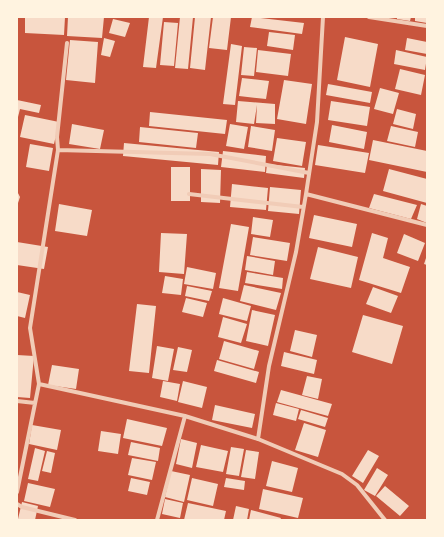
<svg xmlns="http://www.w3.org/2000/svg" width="444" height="537" viewBox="0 0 444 537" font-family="'Roboto Condensed',sans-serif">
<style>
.building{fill:#f7dbc8}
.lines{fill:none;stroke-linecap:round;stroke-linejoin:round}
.minor{stroke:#f1ccb7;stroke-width:4}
</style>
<rect width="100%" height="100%" fill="#c8553d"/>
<!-- building -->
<path class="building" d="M25 17H65L64 35 25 33Z
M68 17H104L102 38 67 36Z
M149 17H163L156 68 143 67Z
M180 17H193L188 69 175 68Z
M195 17H211L205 70 190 68Z
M213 17H231L227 50 209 48Z
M252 17 304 23 302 34 250 27Z
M397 17H411L410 21 397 19Z
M415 17H427V23L415 21Z
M113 19 130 23 125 37 109 33Z
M164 22 178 23 174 66 160 65Z
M269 32 295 35 293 50 267 46Z
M345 37 378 44 370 87 337 80Z
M104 38 115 41 110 57 101 55Z
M407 38 427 42V54L405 50Z
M70 40 98 42 95 83 66 80Z
M231 44 242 46 235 105 223 104Z
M244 47 257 48 254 76 241 75Z
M258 50 291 54 288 76 256 72Z
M396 50 427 57 425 70 394 64Z
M400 69 425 75 421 95 395 89Z
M242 78 269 81 266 99 239 96Z
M284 80 312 84 306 124 277 119Z
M328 84 372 92 370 103 326 95Z
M380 88 399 93 393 114 374 109Z
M17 100 41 105 39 113 20 109 17 121Z
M238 101 275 104V124L256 123 257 105 254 124 236 122Z
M331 101 370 107 367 126 328 120Z
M397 109 416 114 413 129 393 124Z
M150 112 227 120 225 134 149 126Z
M25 115 59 122 54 144 20 137Z
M72 124 104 130 100 149 69 144Z
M230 124 248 127 244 149 226 146Z
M332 125 367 132 364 149 329 142Z
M251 126 275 130 272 151 248 147Z
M391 126 418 132 415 147 387 141Z
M140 127 198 133 196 148 139 142Z
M277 138 306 142 302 166 273 161Z
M373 140 427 151V172L369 160Z
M124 143 219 152 218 165 123 156Z
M30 144 53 148 49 171 26 167Z
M318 145 369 153 365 173 315 165Z
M223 151 266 156 265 172 221 167Z
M267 164 305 168 304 178 266 173Z
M171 167H190V201H171Z
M201 169 221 170 220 203 201 202Z
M389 169 427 179V203L383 191Z
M232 184 268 188 266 210 230 207Z
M270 187 301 190 299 214 268 211Z
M17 191 20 197 17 206Z
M374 194 417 205 411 219 369 208Z
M59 204 92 210 87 236 55 231Z
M421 204 427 206V223L417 219Z
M314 215 357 224 352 247 309 238Z
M253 217 273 220 270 237 251 234Z
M231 224 249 227 238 291 219 288Z
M161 233 187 234 184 274 159 272Z
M372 233 388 238 383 258 410 267 401 293 359 280Z
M404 234 425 243 418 261 397 253Z
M253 237 290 243 287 261 250 255Z
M17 242 48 247 44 269 17 265Z
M318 247 358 257 351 288 310 279Z
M427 255V265L424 264Z
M247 256 275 261 273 275 245 270Z
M187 267 216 273 213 289 184 284Z
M247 272 283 278 282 289 245 283Z
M165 276 183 279 181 295 162 293Z
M244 285 281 293 276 310 240 301Z
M187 286 212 291 209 301 185 296Z
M373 287 398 296 391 313 366 304Z
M17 292 30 295 25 318 17 316Z
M186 298 207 303 203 317 182 312Z
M223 298 251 306 247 321 219 314Z
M137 304 156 306 149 373 129 371Z
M252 310 275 315 268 346 246 341Z
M363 315 403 326 392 364 352 352Z
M223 317 247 324 241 343 218 337Z
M295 330 317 335 312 357 290 351Z
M224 341 259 351 254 369 219 359Z
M157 346 174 349 168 381 152 378Z
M178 347 192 350 187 372 173 370Z
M284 352 317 360 314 374 281 366Z
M17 355 34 356 30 398 17 397Z
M217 360 259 372 256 383 214 371Z
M52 365 79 369 76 389 48 385Z
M307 376 322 379 318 399 302 395Z
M163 381 180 384 177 401 160 397Z
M183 381 207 387 202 408 178 402Z
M281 390 332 404 328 416 277 402Z
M276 403 299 409 296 421 273 415Z
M215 405 255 414 252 428 212 420Z
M301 410 328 418 325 427 298 419Z
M127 419 167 428 162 446 123 438Z
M304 423 326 430 318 457 295 450Z
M32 425 61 430 57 450 29 444Z
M101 431 121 434 118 454 98 451Z
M181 439 197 443 192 468 176 464Z
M131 442 160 448 158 461 128 455Z
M201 445 228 451 223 472 196 467Z
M231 447 244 449 239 476 226 474Z
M35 448 45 451 38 481 28 479Z
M246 450 259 452 255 479 241 477Z
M368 450 379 456 363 483 352 476Z
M47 451 55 453 51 473 42 471Z
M132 458 156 462 152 480 128 475Z
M272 461 298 468 292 492 266 486Z
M377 468 388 475 375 496 364 490Z
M171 471 190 475 184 502 165 497Z
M131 478 150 482 147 495 128 491Z
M192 478 218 484 213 506 187 500Z
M226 478 245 481 244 490 224 487Z
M28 483 55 489 50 507 24 501Z
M385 486 409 506 400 516 376 496Z
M263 489 303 498 298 518 259 509Z
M165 499 183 503 180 518 162 514Z
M22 502 38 506 35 520 18 519Z
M188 503 226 511 224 520H184Z
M236 506 249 509 247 520H233Z
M251 510 281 518 280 520H249Z"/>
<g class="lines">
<!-- minor -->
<path class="minor" d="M369 17 427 26
M67 43 57 137 58 150 210 154 309 173
M189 194 303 207
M306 194 427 225
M39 384 185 416 258 439 342 474 357 485 385 520
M17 401 35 403
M258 439 269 366 296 252 306 194 317 122 323 17
M17 492 39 384 30 328 58 150
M17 504 22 507 75 520
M157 520 185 416"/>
</g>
<!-- border -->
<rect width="444" height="537" fill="none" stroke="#fff3e0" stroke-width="36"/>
</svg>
